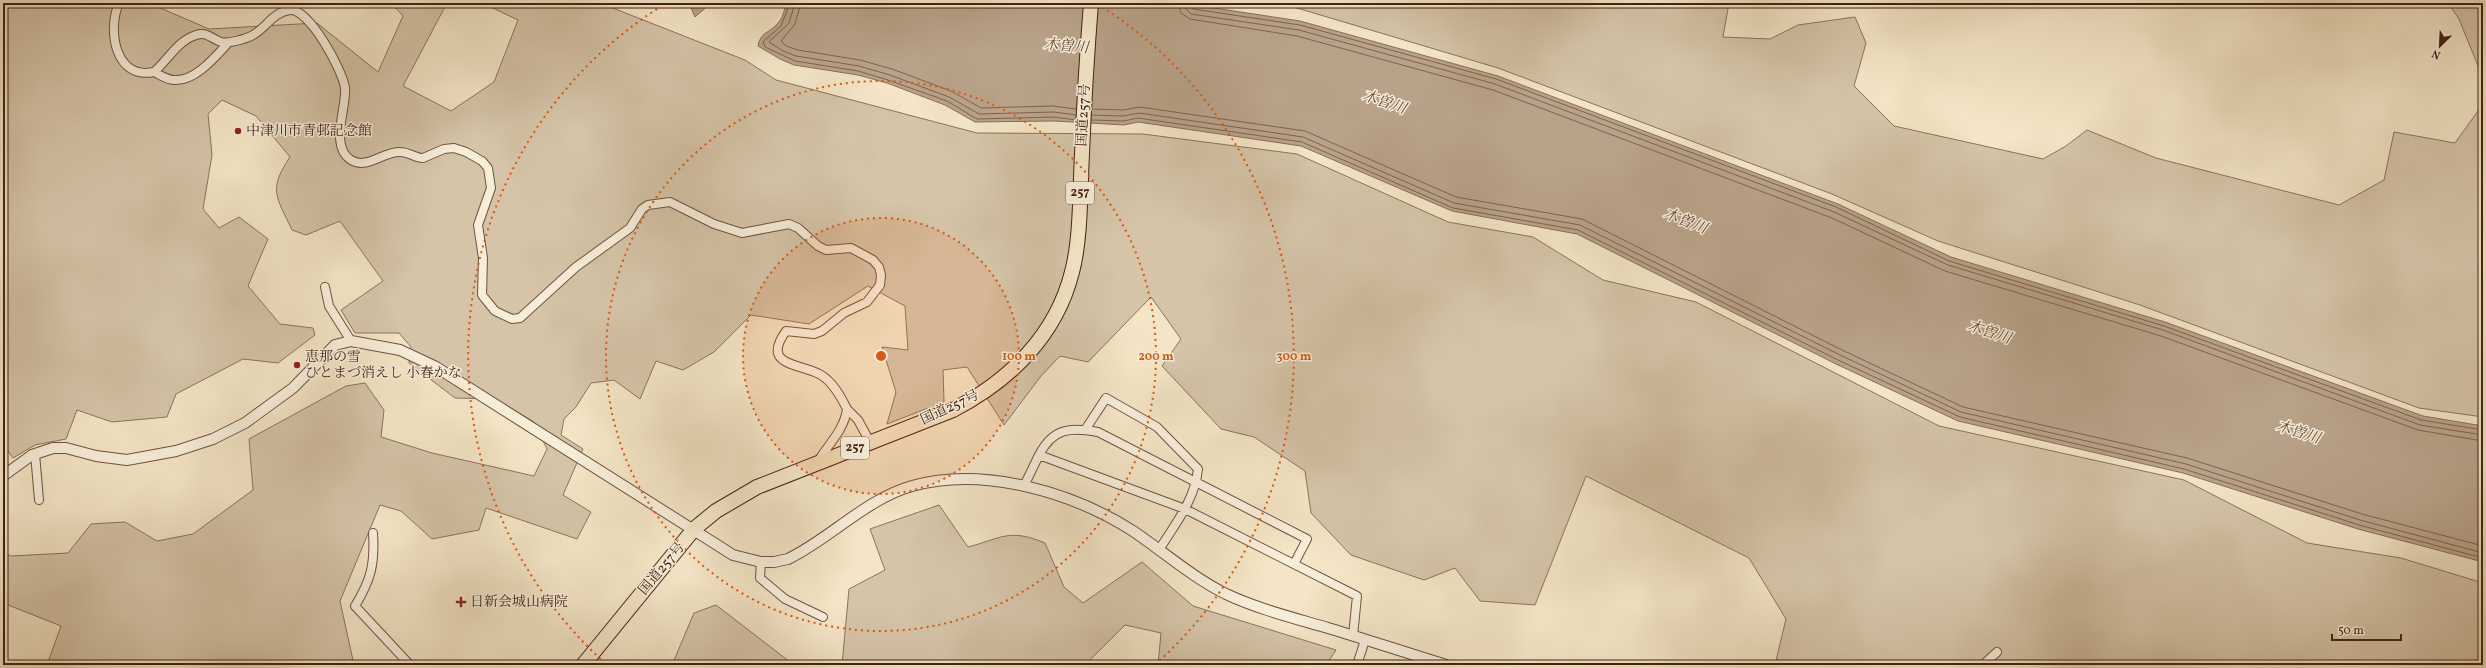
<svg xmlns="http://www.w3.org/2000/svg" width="2486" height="668" viewBox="0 0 2486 668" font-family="Vollkorn,'Noto Serif JP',serif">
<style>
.green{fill:#d5c4a8;stroke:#8c725e}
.water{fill:#b8a289;stroke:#8a6e5a}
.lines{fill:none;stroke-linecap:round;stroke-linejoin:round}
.shore{stroke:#7e624e;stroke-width:1}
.minor-casing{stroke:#705240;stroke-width:10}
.tertiary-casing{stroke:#705240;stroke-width:12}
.trunk-casing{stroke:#442114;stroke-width:16}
.minor{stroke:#f7eeda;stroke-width:8}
.tertiary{stroke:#f7eeda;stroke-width:10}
.trunk{stroke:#f3e5c6;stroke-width:14}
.ring{fill:none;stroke:#e0560c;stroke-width:2;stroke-dasharray:2 4}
.poi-dot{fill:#8f2418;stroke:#f7eeda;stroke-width:1.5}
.labels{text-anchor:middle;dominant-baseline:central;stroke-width:3;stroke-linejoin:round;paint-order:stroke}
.shield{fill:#f7eeda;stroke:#7a5e4f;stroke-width:1}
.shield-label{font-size:13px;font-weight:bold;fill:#442114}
.street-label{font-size:14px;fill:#442114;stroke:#f7eeda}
.poi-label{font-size:14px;fill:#442114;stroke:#f7eeda;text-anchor:start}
.water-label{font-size:15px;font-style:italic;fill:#674837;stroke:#f7eeda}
.centre{fill:#e0560c;stroke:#f7eeda;stroke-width:2}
.ring-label{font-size:12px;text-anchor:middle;font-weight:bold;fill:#e0560c;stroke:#f7eeda;stroke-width:3;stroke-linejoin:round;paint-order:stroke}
</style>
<rect width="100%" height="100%" fill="#f3e5c6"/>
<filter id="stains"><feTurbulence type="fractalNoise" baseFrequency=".005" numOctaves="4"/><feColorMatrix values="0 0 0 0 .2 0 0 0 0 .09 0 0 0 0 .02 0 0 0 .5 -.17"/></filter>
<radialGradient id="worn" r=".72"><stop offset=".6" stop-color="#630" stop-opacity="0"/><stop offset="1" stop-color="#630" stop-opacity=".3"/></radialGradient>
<!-- green -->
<path class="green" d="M3 3H156L158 7 209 29 317 23 378 72 403 16 391 3H447L403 86 451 111 494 82 518 20 482 3H600L745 60 776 80 977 133 1143 134 1297 154 1448 222 1533 237 1603 280 1696 302 1939 426 2184 480 2307 543 2401 558 2483 583V665H1775L1786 619 1749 558 1586 476 1535 605 1480 601 1455 568 1424 580 1351 555 1311 513 1305 471 1254 437 1221 429 1162 366 1181 339 1151 297 1088 362 1060 356 1041 376 1004 425 967 367 943 370 944 402 887 424 896 392 882 347 908 350 905 306 868 286 809 324 751 315 714 352 683 370 656 361 640 399 614 380 591 383 576 407 564 419 561 435 583 449 563 495 591 512 577 539 486 508 479 530 432 539 401 511 380 505 340 601 354 665H47L61 626 3 603V552L11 556 68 553 91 524 125 522 157 541 193 534 253 490 249 439 346 386 365 383 384 410 381 437 432 453 534 476 547 449 534 422 496 399 455 398 409 363 411 347 399 333H355L341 310 383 281 340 221 306 235 292 230C276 196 268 190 290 157L256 116 222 100 208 114 212 155 203 209 219 228 239 217 268 239 248 286 280 324 313 328 315 335 278 363 243 359 176 394 167 417 112 422 77 410 66 439 35 445 13 458 3 444Z
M1266 3H1729L1723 37 1770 39 1798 25 1855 17 1866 43 1854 86 1894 126 2043 159 2066 146 2087 130 2156 158 2339 205 2384 180 2394 132 2455 143 2483 104V417L2419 408 2140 305 1938 241 1832 194 1498 68 1297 8Z
M2448 3H2483V78L2459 19Z
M939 505 968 547C1002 538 1009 528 1045 543L1064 587 1083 603 1142 562 1193 606 1336 650 1326 665H1158L1161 633 1125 625 1085 665H842L849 589 885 570 870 529Z
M716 605 794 665H672L694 613Z"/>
<!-- water -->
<path class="water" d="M689 3H711L695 17Z
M787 3H1181L1300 21 1498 76 1838 204 1951 257 2165 322 2423 416 2483 426V562L2358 529 2183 473 1958 421 1836 364 1577 234 1452 211 1301 146 1138 122 1124 125 1054 121 975 122 945 105 887 83 858 75 794 65 780 59 758 46C760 32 770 33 778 23 783 18 784 10 787 3Z"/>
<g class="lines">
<!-- shore -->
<path class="shore" d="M790 3 781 26 763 42 765 47 795 61 858 71 888 80 947 101 977 119 1054 117 1076 120
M795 3 789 23 769 42 783 51 796 56 859 66 890 75 949 97 979 114 1054 112 1076 115
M801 3 795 24 781 41 786 46 798 50 860 60 892 69 951 91 981 108 1053 106 1076 109
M1178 3 1181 13 1190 19 1297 36 1493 90 1832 218 1945 271 2161 336 2418 430 2483 441
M1184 3 1186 9 1191 14 1299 30 1495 84 1834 212 1948 265 2163 330 2420 425 2483 435
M1189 3 1193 9 1300 25 1496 79 1836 207 1949 261 2164 326 2421 420 2483 430
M1092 109 1123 110 1140 107 1305 131 1456 197 1582 219 1842 350 1963 407 2187 458 2362 514 2483 546
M1092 115 1123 116 1139 113 1303 137 1454 203 1580 225 1840 355 1961 412 2186 464 2360 520 2483 553
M1092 120 1124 121 1138 118 1302 142 1453 208 1578 230 1838 360 1960 417 2184 469 2359 525 2483 558"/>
<defs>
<path id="minor" d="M119 3C107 30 115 80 154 72 168 60 177 41 196 35 206 31 212 39 221 42 228 44 246 39 253 35 266 28 273 12 290 10 309 8 343 71 345 88 347 107 329 146 351 160 367 170 384 151 400 152 409 152 415 158 423 158L444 149 454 148 466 152 482 161 488 168 491 188 478 225 483 258 482 295 495 311 512 319 520 318 576 267 630 228 642 209 648 205 670 202 714 224 742 233 789 224 798 228 818 246 826 250 851 248 873 260 879 267 881 275 880 285 867 302 844 313 822 331 814 334 786 331C760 367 801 363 821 375 833 382 841 397 847 409 844 431 828 444 817 463
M154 72C160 75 167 80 174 80 195 82 216 56 229 42
M325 287 329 306 351 341
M847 409 858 420 870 442
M1085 430 1106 398 1157 427 1198 469C1195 500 1175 524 1159 550
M35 454 39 500
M1039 455C1053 428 1070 427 1098 432L1307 539 1294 564
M1024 486 1039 455 1185 509 1357 596 1353 636
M373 533C375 564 371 580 355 606L410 665
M761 562 760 578 785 599 823 617
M1357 665 1365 640
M1983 665 1997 652"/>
<path id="tertiary" d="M3 476 32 455 53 448H66L96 456 127 460 176 451 213 439 245 423 293 388 335 345 351 341 400 350 436 367 733 555 761 562H774L788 559C831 538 866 499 912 486 983 466 1072 492 1133 531 1164 552 1192 577 1226 594 1258 609 1294 618 1328 628 1368 640 1407 653 1446 665"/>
<path id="trunk" d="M583 665 694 529 716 511 757 487 953 410C1009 381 1056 336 1072 272 1081 239 1080 189 1082 154 1084 104 1087 53 1091 3"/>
</defs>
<!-- minor casing -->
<use href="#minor" class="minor-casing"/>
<!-- tertiary casing -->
<use href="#tertiary" class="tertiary-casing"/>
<!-- trunk casing -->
<use href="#trunk" class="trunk-casing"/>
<!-- minor -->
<use href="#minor" class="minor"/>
<!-- tertiary -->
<use href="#tertiary" class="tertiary"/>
<!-- trunk -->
<use href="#trunk" class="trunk"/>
</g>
<!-- distance rings -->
<circle cx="881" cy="356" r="138" fill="#e0560c" fill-opacity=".12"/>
<g class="ring">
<circle cx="881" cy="356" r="138"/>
<circle cx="881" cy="356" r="275"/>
<path d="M605 663A413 413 0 0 1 665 4M1097 4A413 413 0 0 1 1157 663"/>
</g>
<!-- markers -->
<g class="poi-dot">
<circle cx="238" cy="131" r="4"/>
<circle cx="297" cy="365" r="4"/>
<path d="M459 596h4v4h4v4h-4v4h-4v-4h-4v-4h4z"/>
</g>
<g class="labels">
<!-- shield labels -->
<g class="shield">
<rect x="1066" y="182" width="28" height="22" rx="3"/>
<rect x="841" y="437" width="28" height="22" rx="3"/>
</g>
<g class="shield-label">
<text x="1080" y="193">257</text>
<text x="855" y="448">257</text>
</g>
<!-- street labels -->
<g class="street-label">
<text transform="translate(1084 115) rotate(-87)">国道257号</text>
<text transform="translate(950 408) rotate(-25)">国道257号</text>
<text transform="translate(662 569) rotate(-50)">国道257号</text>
</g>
<!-- poi labels -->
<g class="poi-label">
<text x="246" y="131">中津川市青邨記念館</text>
<text x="305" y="357">恵那の雪<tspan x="305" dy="16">ひとまづ消えし 小春かな</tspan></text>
<text x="470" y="602">日新会城山病院</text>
</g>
<!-- water labels -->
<g class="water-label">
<text transform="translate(1066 47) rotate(5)">木曽川</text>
<text transform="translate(1384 103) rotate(19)">木曽川</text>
<text transform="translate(1685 222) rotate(22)">木曽川</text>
<text transform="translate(1989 333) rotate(18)">木曽川</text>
<text transform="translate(2298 433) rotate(18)">木曽川</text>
</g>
</g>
<circle cx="881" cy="356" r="6" class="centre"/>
<g class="ring-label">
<text x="1019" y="360">100 m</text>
<text x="1156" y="360">200 m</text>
<text x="1294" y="360">300 m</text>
</g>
<!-- margin -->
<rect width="2486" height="668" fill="none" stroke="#f3e5c6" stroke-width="16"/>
<rect x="4" y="4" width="2478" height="660" fill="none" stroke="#442114" stroke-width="2"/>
<rect x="8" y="8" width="2470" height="652" fill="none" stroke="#442114"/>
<!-- north arrow -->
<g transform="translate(2440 46) rotate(204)" stroke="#f7eeda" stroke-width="3" paint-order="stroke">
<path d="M0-3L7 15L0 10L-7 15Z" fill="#442114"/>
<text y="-6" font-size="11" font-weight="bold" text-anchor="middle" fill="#442114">N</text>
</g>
<!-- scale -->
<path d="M2332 634v6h69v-6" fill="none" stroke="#442114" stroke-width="2"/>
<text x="2338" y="634" font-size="12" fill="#442114" stroke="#f7eeda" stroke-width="3" paint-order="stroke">50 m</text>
<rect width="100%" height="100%" filter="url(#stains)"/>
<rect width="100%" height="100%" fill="url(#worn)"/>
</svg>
